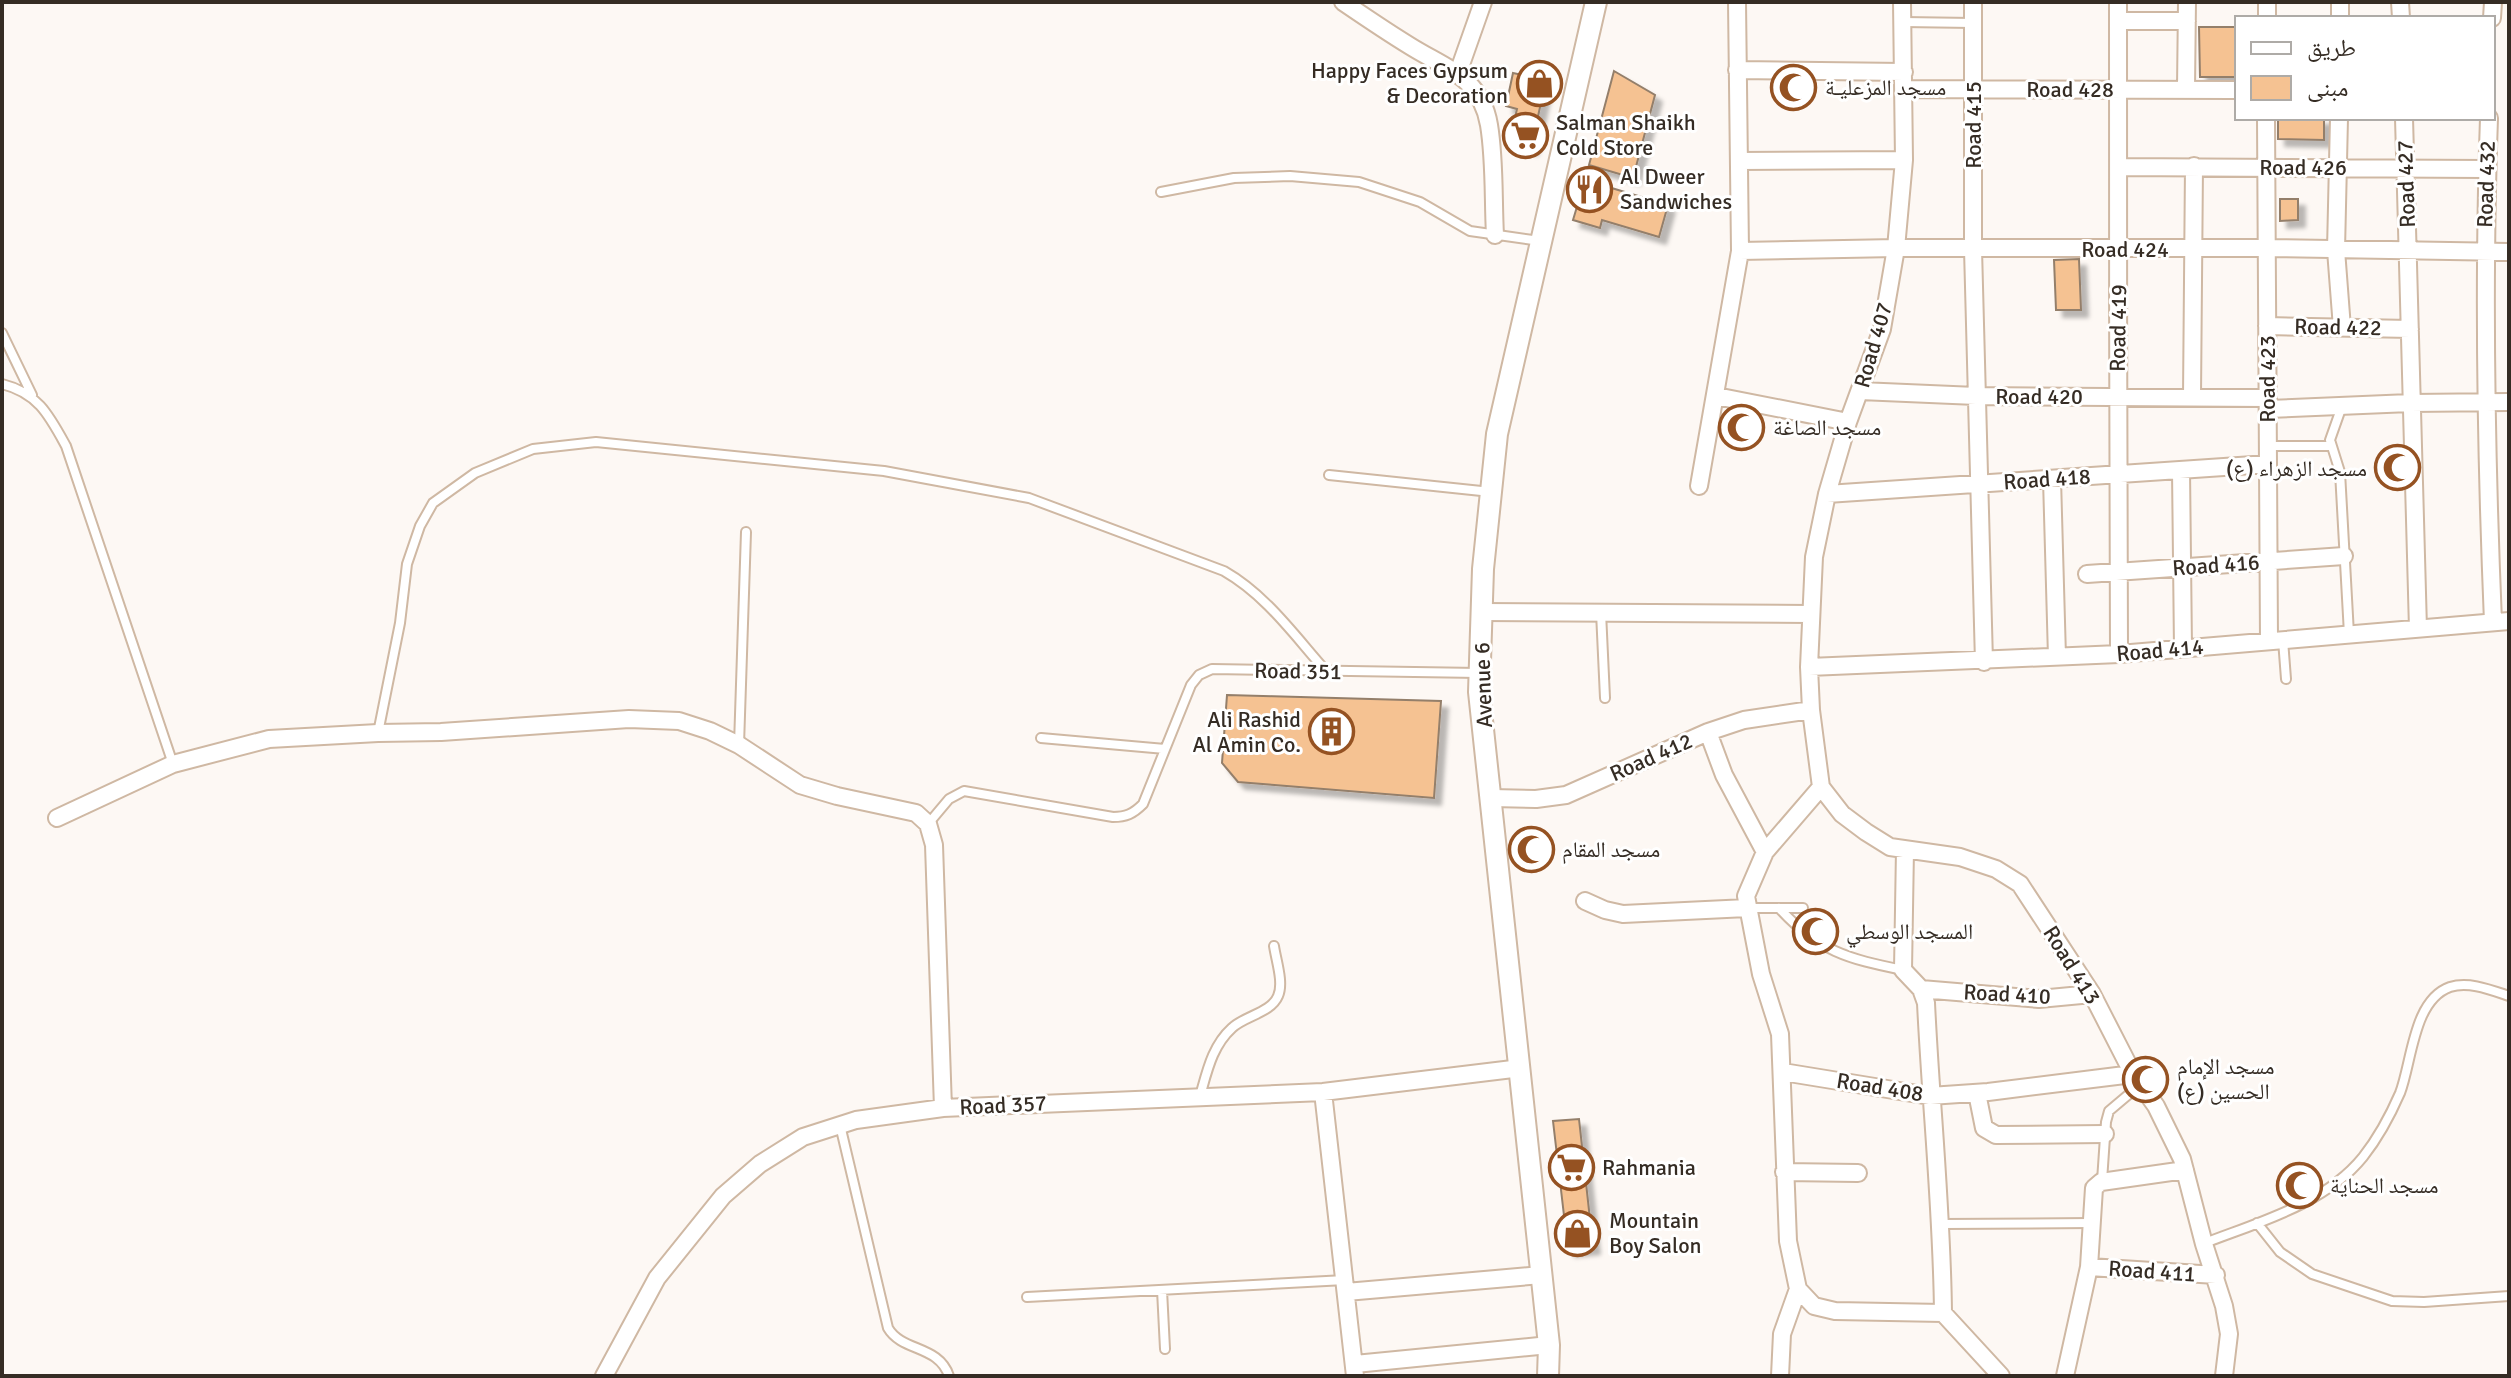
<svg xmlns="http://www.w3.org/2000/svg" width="2511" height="1378" viewBox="0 0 2511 1378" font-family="Signika,'Noto Naskh Arabic',sans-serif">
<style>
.building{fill:#f5c292;stroke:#947f6b;stroke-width:2;filter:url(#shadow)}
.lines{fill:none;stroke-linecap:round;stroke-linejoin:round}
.service-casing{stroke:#cfb8a3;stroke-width:12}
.minor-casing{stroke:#cfb8a3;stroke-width:20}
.tertiary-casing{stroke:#cfb8a3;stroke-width:24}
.service{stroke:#fff;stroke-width:8}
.minor{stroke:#fff;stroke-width:16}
.tertiary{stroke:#fff;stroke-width:20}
.labels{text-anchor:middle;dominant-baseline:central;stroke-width:6;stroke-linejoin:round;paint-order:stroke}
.poi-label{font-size:22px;fill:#352c24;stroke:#fff;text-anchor:start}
.street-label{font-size:22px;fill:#352c24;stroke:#fff}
</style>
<defs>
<filter id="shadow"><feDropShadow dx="7" dy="7" stdDeviation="2" flood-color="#0004"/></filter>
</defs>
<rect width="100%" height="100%" fill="#fdf8f4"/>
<!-- building -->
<path class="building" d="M2199 27H2237V77H2200Z
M1614 71 1655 95 1633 178 1589 165Z
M1513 73 1546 80 1531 148 1509 143 1517 109 1506 106Z
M2278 118H2324V140L2278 139Z
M1585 180 1668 205 1659 237 1602 220 1600 228 1573 220Z
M2280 199H2298V220L2280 221Z
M2079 259 2081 310H2056L2054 260Z
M1227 695 1441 701 1434 798 1238 782 1222 763Z
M1579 1119 1593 1247 1568 1250 1553 1121Z"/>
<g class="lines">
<defs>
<path id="service" d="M1903 22 1973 23
M1161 192 1234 178 1290 176 1359 182 1420 202 1470 231 1540 241
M2 333 32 395
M2 384C38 393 49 415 66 446L173 764
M2342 406 2330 440 2340 472 2349 634
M2268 446H2330
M1329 475 1491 492
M1601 612 1605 698
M2283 640 2286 679
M378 733 400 623 407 564 420 526 433 503 475 473 533 449 596 442 884 471 927 479 1029 498 1224 571C1266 595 1294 635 1326 671
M1041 738 1165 749
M739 745 746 532
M928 824 949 799 964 791 1113 817C1126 817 1133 814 1143 804L1191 685 1199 675 1212 669 1479 673
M1748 908H1803
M1779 908C1818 951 1848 959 1903 970
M1200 1096C1207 1072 1212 1046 1232 1028 1244 1016 1271 1013 1278 996 1284 983 1276 960 1274 946
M840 1125 888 1328C902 1352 939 1345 949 1376
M2102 1181 2106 1122 2109 1111 2141 1084
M2257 1223 2280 1252 2312 1274 2392 1301 2424 1302 2509 1296
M1942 1224 2091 1223
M2205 1243C2259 1222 2325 1204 2363 1157 2378 1138 2390 1116 2400 1093 2412 1062 2413 1000 2450 987 2469 981 2491 990 2509 996
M1162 1290 1165 1349
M1027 1297 1345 1280"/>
<path id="minor" d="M1343 2C1365 17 1387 32 1410 46 1445 68 1481 77 1489 125 1495 161 1493 199 1495 235
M1902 2 1904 160 1896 248 1882 329 1848 422 1827 494 1814 557 1809 667 1811 710 1821 787 1842 814 1866 832 1890 847 1960 857 1996 869 2020 884 2092 994 2133 1074 2156 1106 2182 1159 2204 1244 2224 1306 2229 1334 2224 1376
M1973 2V249L1984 662
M2118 2C2119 219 2117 437 2119 654
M2400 2 2401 18
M2267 18V2
M2340 18V2
M2492 18 2493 2
M2118 21H2187
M1737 70 1904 72
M1458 73 1483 2
M2186 88 2187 2
M1904 89 2237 90
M2266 118 2269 640
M2339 118 2336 250 2342 328
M2404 118 2418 629
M2489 118C2483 286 2486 454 2493 622
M1739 161 1904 160
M2119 167 2487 169
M1740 251 1896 248H2267L2509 252
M2267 326 2410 329
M1860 391 1976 396 2267 398
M1716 396 1848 422
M2192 396 2194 166
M2268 409 2410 403 2509 402
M2181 470 2183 648
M2052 479 2057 657
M1699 486 1740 251 1737 2
M1827 494 2268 464
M2087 574 2344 556
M1482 612 1810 614
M1809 667 2119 654 2509 621
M1708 732 1724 775 1765 852
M1821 787 1765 852 1746 896 1761 974 1780 1034 1788 1241 1798 1289 1814 1306 1835 1311 1943 1313
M1491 798 1536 799 1566 795 1708 732 1744 720 1811 710
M57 818 173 764 269 739 378 733 441 732 629 719 679 721 710 731 739 745 800 785 837 796 916 813 928 824 934 845 943 1108
M1905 849 1903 970 1921 989 1926 1003C1931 1107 1942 1209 1943 1313
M1585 901 1605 910 1623 914 1747 908
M1921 989 2039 999 2092 994
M1783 1072 1930 1096 1988 1092 2133 1074
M1323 1092 1355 1376
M1977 1093 1984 1128 1996 1135 2105 1134
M1784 1172 1858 1173
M2089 1267 2216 1275
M1346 1292 1542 1275
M1943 1313 2001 1376
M1355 1364 1549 1345
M604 1376 657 1278 723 1196 760 1164 803 1137 856 1120 943 1108 1323 1092 1521 1068
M1780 1376 1782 1334 1798 1289
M2065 1376 2089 1267 2094 1188 2101 1182 2185 1170"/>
<path id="tertiary" d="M1548 1376 1549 1345 1479 692 1483 569 1497 434 1596 2"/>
</defs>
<!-- service casing -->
<use href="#service" class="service-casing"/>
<!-- minor casing -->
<use href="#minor" class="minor-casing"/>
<!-- tertiary casing -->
<use href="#tertiary" class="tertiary-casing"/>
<!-- service -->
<use href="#service" class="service"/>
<!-- minor -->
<use href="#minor" class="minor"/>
<!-- tertiary -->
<use href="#tertiary" class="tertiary"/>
</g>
<!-- icons -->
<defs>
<symbol id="shop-ring" viewBox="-11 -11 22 22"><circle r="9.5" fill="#fff" stroke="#955222" stroke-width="1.5"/><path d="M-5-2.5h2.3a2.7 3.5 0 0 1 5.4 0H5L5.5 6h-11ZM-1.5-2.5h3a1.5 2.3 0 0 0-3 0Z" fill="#955222"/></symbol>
<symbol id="mosque-ring" viewBox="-11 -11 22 22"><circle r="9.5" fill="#fff" stroke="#955222" stroke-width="1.5"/><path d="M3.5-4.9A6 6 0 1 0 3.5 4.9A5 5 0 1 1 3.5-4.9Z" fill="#955222"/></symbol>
<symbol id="supermarket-ring" viewBox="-11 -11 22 22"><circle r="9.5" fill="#fff" stroke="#955222" stroke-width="1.5"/><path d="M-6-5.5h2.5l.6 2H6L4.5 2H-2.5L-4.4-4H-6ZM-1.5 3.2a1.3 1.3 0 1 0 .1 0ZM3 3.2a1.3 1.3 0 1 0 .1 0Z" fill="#955222"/></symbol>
<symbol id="restaurant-ring" viewBox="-11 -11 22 22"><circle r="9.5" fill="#fff" stroke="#955222" stroke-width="1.5"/><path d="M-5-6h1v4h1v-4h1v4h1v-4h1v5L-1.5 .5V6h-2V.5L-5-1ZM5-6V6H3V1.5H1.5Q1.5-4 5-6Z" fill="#955222"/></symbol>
<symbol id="building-ring" viewBox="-11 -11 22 22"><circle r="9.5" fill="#fff" stroke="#955222" stroke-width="1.5"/><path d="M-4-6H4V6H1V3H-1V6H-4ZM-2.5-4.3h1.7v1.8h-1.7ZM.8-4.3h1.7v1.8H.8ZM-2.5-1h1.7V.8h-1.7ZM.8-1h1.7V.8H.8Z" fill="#955222"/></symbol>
</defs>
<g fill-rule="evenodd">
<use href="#shop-ring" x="1514" y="58" width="51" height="51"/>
<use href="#mosque-ring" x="1768" y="62" width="51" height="51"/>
<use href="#supermarket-ring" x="1500" y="110" width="51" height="51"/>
<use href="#restaurant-ring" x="1564" y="164" width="51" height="51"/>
<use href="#mosque-ring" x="1716" y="402" width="51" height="51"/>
<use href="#mosque-ring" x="2372" y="442" width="51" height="51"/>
<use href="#building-ring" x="1306" y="706" width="51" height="51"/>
<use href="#mosque-ring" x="1506" y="824" width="51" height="51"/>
<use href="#mosque-ring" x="1790" y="906" width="51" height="51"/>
<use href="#mosque-ring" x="2120" y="1054" width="51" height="51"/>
<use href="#supermarket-ring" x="1546" y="1142" width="51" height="51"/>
<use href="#mosque-ring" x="2274" y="1160" width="51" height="51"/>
<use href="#shop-ring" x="1552" y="1208" width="51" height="51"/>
</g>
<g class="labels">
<!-- poi labels -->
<g class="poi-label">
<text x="1508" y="70" text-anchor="end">Happy Faces Gypsum<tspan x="1508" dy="25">&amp; Decoration</tspan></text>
<text x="1825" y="87">مسجد المزعليـة</text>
<text x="1556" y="122">Salman Shaikh<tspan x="1556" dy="25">Cold Store</tspan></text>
<text x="1620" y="176">Al Dweer<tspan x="1620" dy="25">Sandwiches</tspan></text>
<text x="1773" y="427">مسجد الصاغة</text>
<text x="2367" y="468" text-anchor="end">مسجد الزهراء (ع)</text>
<text x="1301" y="719" text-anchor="end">Ali Rashid<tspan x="1301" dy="25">Al Amin Co.</tspan></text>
<text x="1562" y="849">مسجد المقام</text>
<text x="1846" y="931">المسجد الوسطي</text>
<text x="2177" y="1066">مسجد الإمام<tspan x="2177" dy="25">الحسين (ع)</tspan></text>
<text x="1602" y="1167">Rahmania</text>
<text x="2330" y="1185">مسجد الحناية</text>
<text x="1609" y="1220">Mountain<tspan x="1609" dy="25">Boy Salon</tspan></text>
</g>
<!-- street labels -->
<g class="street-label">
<text x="2070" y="89">Road 428</text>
<text transform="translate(1973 125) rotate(-90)">Road 415</text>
<text x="2303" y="167">Road 426</text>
<text transform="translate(2406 184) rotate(-92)">Road 427</text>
<text transform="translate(2486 184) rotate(-88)">Road 432</text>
<text x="2125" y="249">Road 424</text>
<text transform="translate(2338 327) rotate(1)">Road 422</text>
<text transform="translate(2118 328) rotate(-89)">Road 419</text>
<text transform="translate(1873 345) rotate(-74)">Road 407</text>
<text transform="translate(2267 379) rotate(-90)">Road 423</text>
<text x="2039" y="396">Road 420</text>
<text transform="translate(2047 479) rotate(-4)">Road 418</text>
<text transform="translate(2216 565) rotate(-4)">Road 416</text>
<text transform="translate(2160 650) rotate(-5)">Road 414</text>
<text transform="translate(1298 671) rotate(1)">Road 351</text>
<text transform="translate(1483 685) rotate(-92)">Avenue 6</text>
<text transform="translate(1651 757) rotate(-24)">Road 412</text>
<text transform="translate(2072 965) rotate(58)">Road 413</text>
<text transform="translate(2007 994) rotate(3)">Road 410</text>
<text transform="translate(1880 1087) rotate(9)">Road 408</text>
<text transform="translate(1003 1105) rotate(-3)">Road 357</text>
<text transform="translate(2152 1271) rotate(4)">Road 411</text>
</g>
</g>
<!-- border -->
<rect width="2511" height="1378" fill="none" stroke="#352c24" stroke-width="8"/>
<!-- legend -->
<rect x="2235" y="16" width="260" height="104" fill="#ffffff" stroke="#aeaba7" stroke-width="2"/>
<rect x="2251" y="42" width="40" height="12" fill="#ffffff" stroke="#aeaba7" stroke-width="2"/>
<text x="2307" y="56" font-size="24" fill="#352c24">طريق</text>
<rect x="2251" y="76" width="40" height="24" fill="#f5c292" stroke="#aeaba7" stroke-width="2"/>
<text x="2307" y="96" font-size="24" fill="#352c24">مبنى</text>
</svg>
